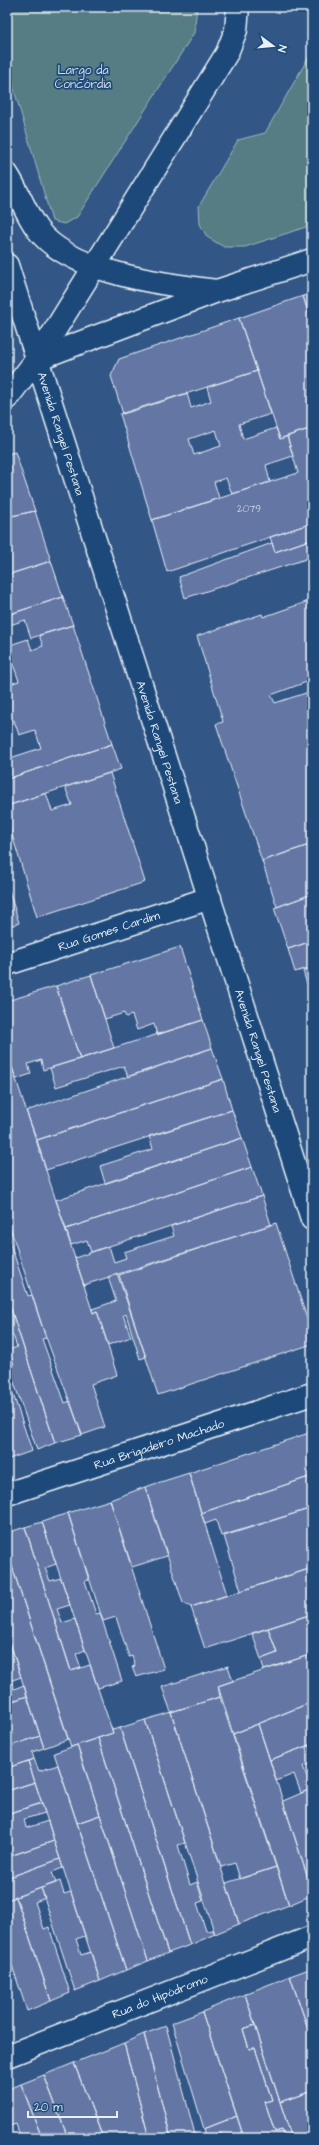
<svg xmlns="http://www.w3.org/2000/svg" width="319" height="2145" viewBox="0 0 319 2145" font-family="'Architects Daughter',sans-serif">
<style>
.green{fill:#567d84;stroke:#9fb7be}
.building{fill:#6376a4;stroke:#e8f1f8;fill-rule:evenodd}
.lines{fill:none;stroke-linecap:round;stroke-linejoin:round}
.minor-casing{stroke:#e8f1f8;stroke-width:25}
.major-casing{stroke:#e8f1f8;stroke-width:25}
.minor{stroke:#1f4a7a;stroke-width:22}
.major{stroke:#1f4a7a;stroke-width:22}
.labels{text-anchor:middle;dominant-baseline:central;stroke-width:3.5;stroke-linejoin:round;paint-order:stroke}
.number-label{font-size:10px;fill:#c7d2e3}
.park-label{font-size:12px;fill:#d2e0e7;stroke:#1f4a7a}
.street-label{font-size:12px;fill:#e8f1f8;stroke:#1f4a7a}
</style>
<rect width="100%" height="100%" fill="#325686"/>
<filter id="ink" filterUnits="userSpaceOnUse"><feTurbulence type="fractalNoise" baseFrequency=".025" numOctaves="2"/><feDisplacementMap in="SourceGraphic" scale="8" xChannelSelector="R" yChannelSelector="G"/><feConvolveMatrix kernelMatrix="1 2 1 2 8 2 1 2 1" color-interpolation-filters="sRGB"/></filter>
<g filter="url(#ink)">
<!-- green -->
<path class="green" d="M7 7H197L194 33 77 217 64 224 52 221 7 65Z
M312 51V225L245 247H224L207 237 200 224 199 206 238 140 265 133Z"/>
<!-- building -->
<path class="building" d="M312 293V324L303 296Z
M303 296 312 324V428L280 439 239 318Z
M239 318 257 371 123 414 111 376 119 359Z
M257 371 271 414 239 424 243 439 276 428 280 439 287 436 293 456 266 465 270 482 232 494 226 478 214 482 219 498 152 520 120 414 187 393 191 408 211 401 207 387ZM216 430 221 446 194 455 189 439Z
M312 428V523L167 572 152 520 298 473 287 436Z
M15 452 35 511 7 517V454Z
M35 511 51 561 7 575V517Z
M312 523V539L275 552 270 537Z
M312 539V557L185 598 179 577 272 543 275 552Z
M51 561 63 597 7 615V575Z
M63 597 73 625 31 638 25 620 7 626V615Z
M312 600V680L271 695 275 703 312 691V844L262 861 216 724 223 722 222 718 197 636 262 614 263 617Z
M73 625 112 744 7 779V759L41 748 35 730 19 735 14 720 7 722V685L19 681 13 664 7 666V646L28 639 32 650 43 646 39 635Z
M112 744 121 769 7 806V779Z
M110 773 145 882 37 917 10 828 7 829V806L46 793 52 811 72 805 65 787Z
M312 844V894L277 907 262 861Z
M7 884 19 923 7 927Z
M312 894V941L288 949 274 908Z
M312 941V967L295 972 288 949Z
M180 947 203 1020 157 1035 154 1024 137 1030 132 1015 126 1017 124 1013 105 1019 91 975Z
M312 967V993L310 994 303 971Z
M91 975 114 1048 80 1059 56 986Z
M56 986 80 1059 43 1070 41 1060 28 1064 31 1074 16 1079 7 1052V1001Z
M203 1020 212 1048 128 1077 124 1066 56 1087 50 1068Z
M212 1048 223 1079 37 1140 26 1111Z
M11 1064 93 1313 97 1311 117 1375 91 1384 105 1427 82 1435 43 1329 7 1218V1065Z
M223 1079 232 1110 46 1170 37 1140Z
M232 1110 242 1138 105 1183 100 1166 153 1149 149 1136Z
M242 1138 252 1167 66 1229 56 1200Z
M252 1167 262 1196 91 1252 87 1240 71 1245 66 1229Z
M262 1196 271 1225 84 1285 75 1258 109 1246 114 1262 126 1258 124 1252 174 1236 171 1226Z
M7 1218 12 1233 7 1234Z
M276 1223 312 1334V1344L158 1395 119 1275Z
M7 1234 28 1296 32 1295 46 1338 42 1339 65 1403 70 1401 82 1435 55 1443 7 1297Z
M117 1273 146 1357 140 1359 126 1314 123 1315 131 1337 108 1345 97 1311 93 1313 92 1309 116 1301 108 1277Z
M7 1297 55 1443 37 1450 9 1368 14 1364 9 1350 17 1347 13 1335 7 1337Z
M7 1376 32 1451 9 1459 7 1452Z
M309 1433H312V1476L201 1513 189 1473Z
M189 1473 227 1595 191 1607 183 1603 145 1487Z
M312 1476V1508L221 1536 216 1520 205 1524 201 1513Z
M145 1487 167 1556 132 1567 110 1500Z
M110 1500 164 1669 136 1677 132 1667 135 1666 132 1656 129 1657 116 1617 103 1621 68 1513Z
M312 1508V1568L241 1591 224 1536Z
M68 1513 89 1580 85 1581 96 1614 100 1613 122 1681 98 1688 42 1522Z
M42 1522 56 1564 45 1568 50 1581 61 1578 70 1605 57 1609 62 1623 75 1619 85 1650 76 1654 81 1668 71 1671 25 1527Z
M25 1527 71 1671 90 1665 113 1733 71 1747 7 1551V1533Z
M7 1551 68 1739 44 1748 7 1634Z
M312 1568V1614L205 1649 191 1607Z
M312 1614V1654L264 1670 261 1659 277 1653 268 1628Z
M268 1628 277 1653 261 1659 252 1633Z
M7 1634 13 1652 7 1654Z
M13 1652 21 1677 7 1682V1654Z
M312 1654V1702L233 1734 218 1686Z
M228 1666 233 1681 218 1686 220 1697 171 1712 162 1687Z
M11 1681 14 1689 24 1685 27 1696 7 1703V1682Z
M27 1696 40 1736 7 1747V1703Z
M220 1697 276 1867 240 1879 235 1863 221 1867 171 1712Z
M312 1702V1744L270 1760 258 1724Z
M171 1712 239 1924 215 1934 145 1720Z
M145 1720 185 1843 178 1845 190 1885 197 1882 203 1901 197 1903 206 1931 213 1930 215 1934 190 1945 120 1728Z
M258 1724 312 1891V1895L289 1905 233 1734Z
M120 1728 190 1945 168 1953 98 1738 113 1733 112 1730Z
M40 1736 44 1748 32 1752 34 1759 7 1768V1747Z
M98 1738 168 1953 148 1961 77 1745Z
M77 1745 100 1815 77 1823 54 1753Z
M309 1745 312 1754V1763L303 1766 311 1789 301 1793 294 1774 276 1781 270 1760Z
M34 1759 39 1771 58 1765 126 1970 100 1981 28 1761Z
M28 1761 35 1782 7 1791V1768Z
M35 1782 42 1803 7 1814V1791Z
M311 1789H312V1891L283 1801Z
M42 1803 45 1813 24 1819 26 1828 48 1821 54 1841 7 1857V1814Z
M100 1815 148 1961 126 1970 77 1823Z
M54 1841 60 1859 7 1878V1857Z
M60 1859 63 1868 52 1872 56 1883 7 1900V1878Z
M276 1867 289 1905 239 1924 226 1883Z
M60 1881 64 1894 71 1892 85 1936 76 1939 81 1955 91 1952 100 1981 75 1991 41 1888Z
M41 1888 45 1898 35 1902 44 1929 49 1927 70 1993 51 2001 16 1897Z
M16 1897 51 2001 27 2011 7 1950V1900Z
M312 1968V2040L290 1976Z
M290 1976 312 2040V2091L280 2102 245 1994Z
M245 1994 255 2025 243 2029 249 2049 255 2048 272 2100 265 2102 275 2132 282 2130 285 2138H244L202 2012Z
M202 2012 237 2116 204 2129 172 2023Z
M255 2025 280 2102 292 2138H285L282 2130 275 2132 265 2102 272 2100 255 2048 249 2049 243 2029Z
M166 2026 196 2138H171L144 2034Z
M144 2034 171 2138H149L124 2043Z
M124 2043 149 2138H103L74 2063Z
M74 2063 103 2138H68L44 2075Z
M44 2075 68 2138H42L21 2084Z
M21 2084 42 2138H21L16 2124 7 2127V2090Z
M312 2091V2138H292L280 2102Z
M237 2116 244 2138H223L221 2133 214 2135V2138H207L204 2129Z"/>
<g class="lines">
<defs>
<g id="minor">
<path d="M7 398 37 359 217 291 312 260"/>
<path id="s1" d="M7 964 210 898"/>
<path id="s2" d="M7 1494 312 1394"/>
<path id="s3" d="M7 2056 312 1937"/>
</g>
<g id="major">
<path d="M7 174C19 192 25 213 38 230 70 273 167 285 217 291"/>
<path id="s4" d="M7 265 312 1219"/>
<path d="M37 359 227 53 236 30 238 7"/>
</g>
</defs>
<!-- minor casing -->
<use href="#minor" class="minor-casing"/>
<!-- major casing -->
<use href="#major" class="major-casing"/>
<!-- minor -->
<use href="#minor" class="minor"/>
<!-- major -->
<use href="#major" class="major"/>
</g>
</g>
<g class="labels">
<!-- number labels -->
<g class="number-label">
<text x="249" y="509">2079</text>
</g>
<!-- park labels -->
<g class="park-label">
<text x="83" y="70">Largo da<tspan x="83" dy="14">Concórdia</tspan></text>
</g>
<!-- street labels -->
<g class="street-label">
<text stroke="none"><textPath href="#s4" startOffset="177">Avenida Rangel Pestana</textPath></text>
<text stroke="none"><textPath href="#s4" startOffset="501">Avenida Rangel Pestana</textPath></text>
<text stroke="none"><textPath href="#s1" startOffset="107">Rua Gomes Cardim</textPath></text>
<text stroke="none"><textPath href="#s4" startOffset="825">Avenida Rangel Pestana</textPath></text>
<text stroke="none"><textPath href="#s2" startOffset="160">Rua Brigadeiro Machado</textPath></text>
<text stroke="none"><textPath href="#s3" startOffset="164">Rua do Hipódromo</textPath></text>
</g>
</g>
<!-- margin -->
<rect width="319" height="2145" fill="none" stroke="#1f4a7a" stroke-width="24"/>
<rect x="12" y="12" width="295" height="2121" fill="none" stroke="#e8f1f8" stroke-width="1.5" filter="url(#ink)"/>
<!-- north arrow -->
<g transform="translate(273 46) rotate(106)" stroke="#1f4a7a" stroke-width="3" paint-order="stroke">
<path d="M0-3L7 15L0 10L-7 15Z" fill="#e8f1f8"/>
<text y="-6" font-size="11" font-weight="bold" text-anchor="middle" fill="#e8f1f8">N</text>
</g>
<!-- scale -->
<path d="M28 2111v6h89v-6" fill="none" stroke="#e8f1f8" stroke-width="2"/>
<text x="34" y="2111" font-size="12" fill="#e8f1f8" stroke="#1f4a7a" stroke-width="3" paint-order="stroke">20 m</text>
</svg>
